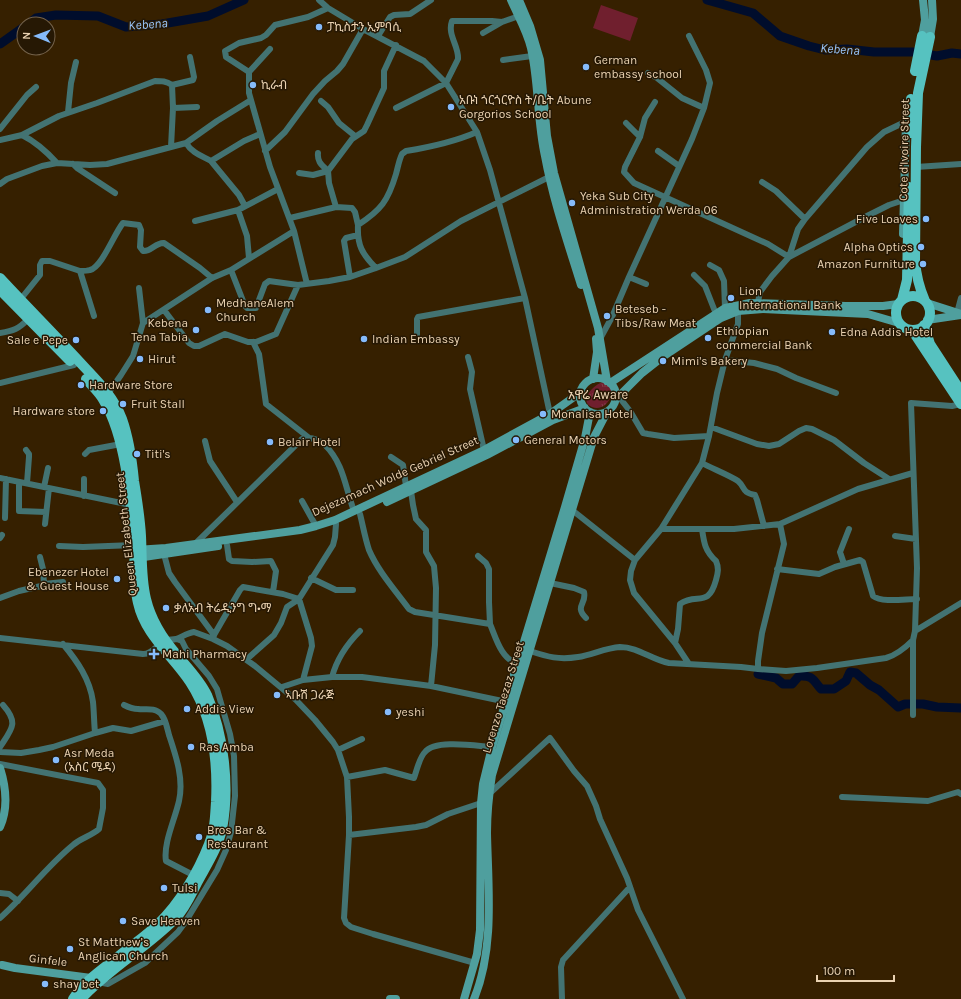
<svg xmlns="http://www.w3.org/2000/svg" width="961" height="999" viewBox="0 0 961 999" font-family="Karla,'Noto Sans Ethiopic',sans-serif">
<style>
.grass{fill:url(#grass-tufts)}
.pitch{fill:#701f2e}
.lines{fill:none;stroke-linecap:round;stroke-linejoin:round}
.river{stroke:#000d2c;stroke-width:9}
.street{stroke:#437372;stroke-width:6}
.secondary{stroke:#4f9f9e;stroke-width:8}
.primary{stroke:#56c2c0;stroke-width:10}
.poi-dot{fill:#86bbfb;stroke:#261804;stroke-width:1.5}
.labels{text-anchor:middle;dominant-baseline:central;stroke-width:3;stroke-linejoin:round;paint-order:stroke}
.poi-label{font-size:12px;fill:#ead2b2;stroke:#261804;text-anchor:start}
.street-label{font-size:12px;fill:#ead2b2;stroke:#261804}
.water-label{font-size:13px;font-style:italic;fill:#9ac5fa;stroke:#261804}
.neighbourhood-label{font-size:13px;fill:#ead2b2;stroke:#261804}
</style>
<defs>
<pattern id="grass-tufts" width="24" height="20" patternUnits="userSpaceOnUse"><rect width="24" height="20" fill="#701f2e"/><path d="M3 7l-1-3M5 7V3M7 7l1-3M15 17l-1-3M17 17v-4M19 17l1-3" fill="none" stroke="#853f4a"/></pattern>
</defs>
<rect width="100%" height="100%" fill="#362000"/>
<!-- grass -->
<path class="grass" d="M603 382C622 385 607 414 592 407 578 401 594 384 603 382Z"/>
<!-- pitch -->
<path class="pitch" d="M601 5 638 18 630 41 593 28Z"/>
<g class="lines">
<!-- river -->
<path class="river" d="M707 0 753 13 780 36 809 46 825 50 847 49 874 52H913L937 56 952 53 961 54
M28 24 36 18 56 15 98 16 126 27 162 24 208 16 244 0
M0 44 24 27
M758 674 776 678 783 684H792L799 676C813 675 813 680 821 689H834L846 681 850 672 856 673 870 685 879 690 898 707 905 704H923L937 707 961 708"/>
<!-- street -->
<path class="street" d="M319 0 328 8 363 29 424 61 446 83 477 132 490 170 525 298 550 414
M483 33 502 22
M378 36 390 17 394 15 410 14 431 0
M270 49 249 72V93L270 167 294 231 307 284
M503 60 532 56
M249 72 226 57 225 51 239 43 261 38 266 35 275 25 308 17 328 8
M648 73 657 78 682 98 704 108
M172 85 193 80 194 77 190 57
M321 101 328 107 339 123 355 136
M655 102 645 118 640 137 625 167 624 172 634 183 768 244 789 257 867 216 889 205 904 200
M173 108 197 107
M396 108 446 83 458 59C459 46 447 35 452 21H492L502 22 519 16
M68 112 71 83 76 62
M626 123 640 137
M0 129 27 95 36 87
M22 135C36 142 46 151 57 163
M0 140 22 135 59 116 97 103 155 81C162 81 166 81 172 85L173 108 171 147
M186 143C192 153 202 156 211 161L244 141 260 134
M265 151 285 132 313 94 325 81 337 71 343 64 363 29
M658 151 679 166
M211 161 239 195 245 206
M73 164 77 168 115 193
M916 167 961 164
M299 173 313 175 328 171C322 165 317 162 318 153
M762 182 776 191 805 219
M0 184 7 179 42 166 57 163 90 165 107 164 186 143 217 121 251 100
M336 207 329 183 328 171 352 139 364 131 367 125 384 88V71L396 45
M238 210 247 236 249 258
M290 218 336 207 352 208 355 212 358 225
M195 221 238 210 278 189
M710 265 719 270 724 281 725 308
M376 268C362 254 357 245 358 225 381 210 388 201 396 174 398 167 399 160 402 154L406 151C431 147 454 142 477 132
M231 270 245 306 247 308H256L265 284 269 281 298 285 329 281 350 277 376 268 405 257 461 221 549 177
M80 271C83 271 87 271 90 270 102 267 114 234 123 223L139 225 141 230 140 247 143 251C151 252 156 242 164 243L200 268 212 278
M694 275 705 286 716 314
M350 277 344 241 346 238 358 235
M629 277 646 284
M20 300 40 275V265L42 261H50L80 271 94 316
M758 302 760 292 772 276 789 257 798 229 805 219 867 147 884 132 907 121
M164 310 189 343 194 346H199L225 334 248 342H256L276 334 298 285
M957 313 961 298
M143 323 212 278 231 270 294 231
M0 333C13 331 19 329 28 319
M417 334V319L418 317 525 298
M601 337 612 317 629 277 692 139 704 108 710 83 706 70 689 36
M253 342 259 354 266 404 308 437
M468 357 472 372 470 389 484 450
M725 360 754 363 777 369 796 378 836 393
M0 383 74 365
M107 395 121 375 133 356 143 323 139 288
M619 397 630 411 643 433 648 434 674 438 709 436
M711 427 757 444 769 446 779 444 799 431 806 428 812 429 834 440 864 463 889 479
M205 441 210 461 237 502
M26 450 29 454V457L27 483
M85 454 89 450 121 444
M391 457 403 465 406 486
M702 463C711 468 731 476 738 481 746 488 741 492 755 495L757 500 764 526
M0 478 131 505
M84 479V496
M19 482V511L46 512
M44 487 48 468
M411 491 413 505 416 519 426 530V552L434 566 436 588 435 645 431 686
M302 501 316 526
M572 510 635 560
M360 514C363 526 365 538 369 550 378 571 395 590 409 609L415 612 490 624C496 638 501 659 518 664
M5 518 6 479
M45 524 49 488
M661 529H734L780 524 858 489 913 473
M895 536 916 539
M0 538 2 535
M195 544 302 439C311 436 318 439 325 445 344 464 345 487 354 511
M227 545 229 559 232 561 252 562 271 561 276 571 273 592
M59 546 83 547 134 545
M164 554 169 573 175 582 214 635
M478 556 486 563 489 569V602L490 624
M844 564 840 552 849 529
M777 569 819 574 835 567 860 560 863 562 873 596C882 603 905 599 917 599
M311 578 336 590H353
M550 583 574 588 584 592C587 604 574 606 586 618
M44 584 63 582
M0 598 19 591 41 586 44 584 43 569 40 557
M915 631 961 603
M0 638 143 654C153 654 156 645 164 641 168 639 172 640 176 639 182 637 187 633 194 632L213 639 227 646 255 666 296 700 315 720 333 742 338 750 347 777 349 817V835L344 918 346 923 351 927 373 934 475 963
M213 639 214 635 240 590 243 587 283 594 299 599 311 638 312 646 303 680
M675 643 678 629 680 604C697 592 708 609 716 580 718 573 719 568 716 561 705 551 704 543 702 529
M63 644C77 661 90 679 93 702 94 712 94 722 95 733
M530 651C548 657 559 660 578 657 592 655 605 648 620 647 638 647 652 660 669 663L741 667 758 669 786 671 817 668 886 658C897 655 905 648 913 640
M247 659 274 635 281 623 287 607 299 599 333 545 335 537 336 524
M689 664 675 643 634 593 630 580 631 571 635 560 661 529 702 463 709 436 717 393 725 360 738 324V311
M758 669V661L762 633 784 544 780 524
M332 677C337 658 347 644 360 631
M282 687 303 680 332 677H362L431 686 507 702
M124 705C128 707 133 709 138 709 144 710 152 708 157 711 165 714 167 728 169 735 176 756 184 779 179 801 175 819 163 844 166 861L197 877
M913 715V640L915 631 917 568 911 403 952 406 961 404
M0 747C12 729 19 723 3 705
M338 750 362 739
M0 752 21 753 39 750 53 747 95 733 113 728 131 731 165 721
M0 764 98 783 103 790V808L99 829C91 836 81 838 73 845 46 867 26 895 0 918
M347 777 385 770 414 778C417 770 419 758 425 752 435 739 477 746 492 747
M489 794 550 738 574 771 587 786 596 806 600 819 627 878 638 910 683 999
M842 797 928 801 958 792 961 794
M349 835 416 827 426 825 448 814 481 803
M0 893 9 894 18 901
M98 982 108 984 145 963 178 932 186 921 217 870 226 850 231 832 235 796 234 756 230 734 223 710 217 689 209 676 186 649 182 641 177 639
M562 999 561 967 563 960 630 887"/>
<!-- secondary -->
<path class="secondary" d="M511 0C518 16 527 31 531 48 539 83 537 121 545 156 553 200 568 243 581 285
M519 0 530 26 540 60 547 136 554 173 598 328 607 381
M922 36 925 20 923 0
M930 37 933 19 932 0
M903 234 906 124
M927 303 961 314
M927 320 961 315
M580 396a18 18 0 1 1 36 0a18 18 0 1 1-36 0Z
M593 379 597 352 596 339
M610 383 725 308 750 303 846 306H883L898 304
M616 399 642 373 661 358 721 318 738 311 763 309 868 314 899 323
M387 502 487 455 553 420 585 408
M136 550 166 548 300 530 316 526 335 520 484 450 550 414 581 392
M137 558 218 546
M0 768C6 787 8 809 0 827
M2 965 15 968 91 978 95 980
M390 999H396
M464 999 477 954 480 930 481 803 483 784 492 747 565 507 585 438 590 412
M474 999C495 948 488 886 487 833 487 814 489 794 492 775L594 437 607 412"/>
<!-- primary -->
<path class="primary" d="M915 71 922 36
M910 133 911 99
M0 278C25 305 51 331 76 358 93 377 113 394 122 419 129 439 132 460 134 481 137 499 140 518 141 536 142 557 141 579 146 599 151 620 163 639 177 655 187 667 200 680 207 695 224 735 230 787 222 829 218 848 206 866 197 883 191 895 185 909 175 919 146 948 109 969 81 999
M0 290 70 361
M896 313a17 17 0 1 1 34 0a17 17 0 1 1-34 0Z
M902 300 907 280 909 187
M925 301C919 287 916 275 915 260L916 147 918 93 930 37
M924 325 930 344 960 390
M912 330 961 404
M73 999C84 981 103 969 119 956 132 945 146 936 158 924 180 903 198 872 209 844 215 830 215 816 216 802 218 761 213 717 190 682 172 655 145 635 138 603 133 582 135 560 134 539 131 499 125 435 104 401 100 393 92 386 86 379"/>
</g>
<!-- markers -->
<g class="poi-dot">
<circle cx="319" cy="27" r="4"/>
<circle cx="586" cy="67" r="4"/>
<circle cx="253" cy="85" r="4"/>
<circle cx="451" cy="107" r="4"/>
<circle cx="572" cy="203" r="4"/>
<circle cx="926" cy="219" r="4"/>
<circle cx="921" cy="247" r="4"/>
<circle cx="923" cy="264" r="4"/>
<circle cx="731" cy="298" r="4"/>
<circle cx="208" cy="310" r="4"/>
<circle cx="607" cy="316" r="4"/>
<circle cx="196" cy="330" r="4"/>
<circle cx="832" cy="332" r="4"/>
<circle cx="708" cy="338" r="4"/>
<circle cx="364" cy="339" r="4"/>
<circle cx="76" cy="340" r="4"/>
<circle cx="140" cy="359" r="4"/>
<circle cx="663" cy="361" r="4"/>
<circle cx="81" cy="385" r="4"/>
<circle cx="123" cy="404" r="4"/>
<circle cx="103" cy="411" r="4"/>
<circle cx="543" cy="414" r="4"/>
<circle cx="516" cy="440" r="4"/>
<circle cx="270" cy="442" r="4"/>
<circle cx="137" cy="454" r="4"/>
<circle cx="117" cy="579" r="4"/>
<circle cx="166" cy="608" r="4"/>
<path d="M152 648h4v4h4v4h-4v4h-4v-4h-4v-4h4z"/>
<circle cx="277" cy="695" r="4"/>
<circle cx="187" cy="709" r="4"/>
<circle cx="388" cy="712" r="4"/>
<circle cx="191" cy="747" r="4"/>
<circle cx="56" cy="760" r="4"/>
<circle cx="199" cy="837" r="4"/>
<circle cx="164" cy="888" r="4"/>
<circle cx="123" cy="921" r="4"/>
<circle cx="70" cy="949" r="4"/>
<circle cx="45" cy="984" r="4"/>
</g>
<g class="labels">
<!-- poi labels -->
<g class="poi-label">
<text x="327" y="27">ፓኪስታን ኢምባሲ</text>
<text x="594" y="60">German<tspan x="594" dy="14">embassy school</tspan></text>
<text x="261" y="85">ኪራብ</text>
<text x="459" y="100">አቡነ ጎርጎርዮስ ት/ቤት Abune<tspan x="459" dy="14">Gorgorios School</tspan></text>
<text x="580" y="196">Yeka Sub City<tspan x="580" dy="14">Administration Werda 06</tspan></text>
<text x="918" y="219" text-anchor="end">Five Loaves</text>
<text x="913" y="247" text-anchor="end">Alpha Optics</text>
<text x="915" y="264" text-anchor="end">Amazon Furniture</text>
<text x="739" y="291">Lion<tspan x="739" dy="14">International Bank</tspan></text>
<text x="216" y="303">MedhaneAlem<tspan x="216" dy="14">Church</tspan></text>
<text x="615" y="309">Beteseb -<tspan x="615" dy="14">Tibs/Raw Meat</tspan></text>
<text x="188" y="323" text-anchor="end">Kebena<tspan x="188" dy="14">Tena Tabia</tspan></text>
<text x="716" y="331">Ethiopian<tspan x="716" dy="14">commercial Bank</tspan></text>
<text x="840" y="332">Edna Addis Hotel</text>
<text x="372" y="339">Indian Embassy</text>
<text x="68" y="340" text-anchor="end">Sale e Pepe</text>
<text x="148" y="359">Hirut</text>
<text x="671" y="361">Mimi's Bakery</text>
<text x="89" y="385">Hardware Store</text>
<text x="131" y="404">Fruit Stall</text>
<text x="95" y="411" text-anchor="end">Hardware store</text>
<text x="551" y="414">Monalisa Hotel</text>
<text x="524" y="440">General Motors</text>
<text x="278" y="442">Belair Hotel</text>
<text x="145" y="454">Titi's</text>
<text x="109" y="572" text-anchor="end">Ebenezer Hotel<tspan x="109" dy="14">&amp; Guest House</tspan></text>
<text x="174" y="608">ቃለአብ ትሬዲንግ ግ•ማ</text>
<text x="162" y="654">Mahi Pharmacy</text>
<text x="285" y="695">ኣቡሽ ጋራጅ</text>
<text x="195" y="709">Addis View</text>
<text x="396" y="712">yeshi</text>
<text x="199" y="747">Ras Amba</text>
<text x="64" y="753">Asr Meda<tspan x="64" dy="14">(አስር ሜዳ)</tspan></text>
<text x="207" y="830">Bros Bar &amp;<tspan x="207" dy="14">Restaurant</tspan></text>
<text x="172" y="888">Tulsi</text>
<text x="131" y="921">Save Heaven</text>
<text x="78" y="942">St Matthew’s<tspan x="78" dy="14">Anglican Church</tspan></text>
<text x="53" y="984">shay bet</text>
</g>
<!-- street labels -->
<g class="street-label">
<text transform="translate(904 150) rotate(-89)">Cote d'Ivoire Street</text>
<text transform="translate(395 476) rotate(-24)">Dejezamach Wolde Gebriel Street</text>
<text transform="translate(126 534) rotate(-96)">Queen Elizabeth Street</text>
<text transform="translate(503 697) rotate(-73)">Lorenzo Taezaz Street</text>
<text transform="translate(48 960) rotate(7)">Ginfele</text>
</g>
<!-- water labels -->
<g class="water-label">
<text transform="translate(148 24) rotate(-4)">Kebena</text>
<text transform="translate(840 49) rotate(4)">Kebena</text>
</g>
<!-- neighbourhood labels -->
<g class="neighbourhood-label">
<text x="598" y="394">አዋሬ Aware</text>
</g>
</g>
<!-- north arrow -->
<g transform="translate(36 36) rotate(271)"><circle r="19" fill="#261804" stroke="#74624a"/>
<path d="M0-3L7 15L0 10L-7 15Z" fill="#86bbfb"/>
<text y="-6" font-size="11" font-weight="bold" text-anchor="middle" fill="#ead2b2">N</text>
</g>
<!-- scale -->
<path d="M817 975v6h77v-6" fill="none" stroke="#ead2b2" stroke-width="2"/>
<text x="823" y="975" font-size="12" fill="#ead2b2" stroke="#261804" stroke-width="3" paint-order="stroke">100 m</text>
</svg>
